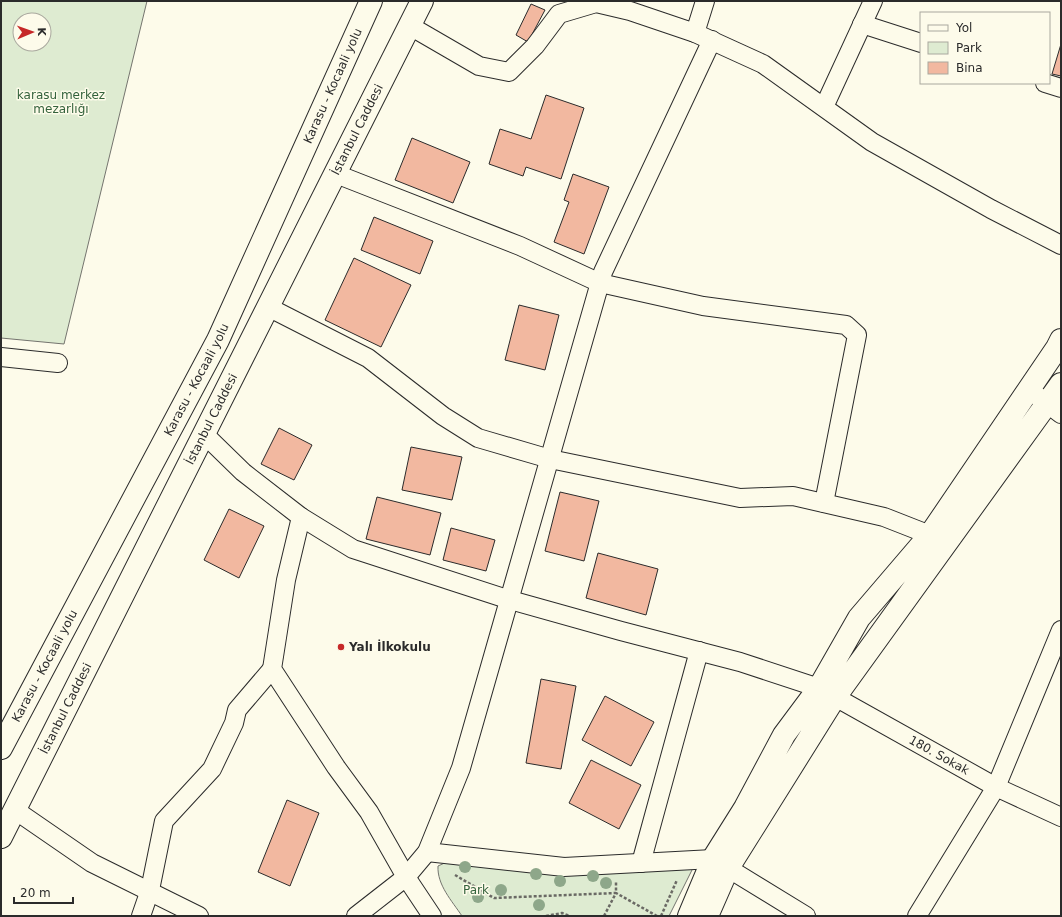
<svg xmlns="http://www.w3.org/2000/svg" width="1062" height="917" viewBox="0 0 1062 917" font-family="'DejaVu Sans',sans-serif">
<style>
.green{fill:#deebd1;stroke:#74746e;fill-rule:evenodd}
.building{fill:#f2b8a0;stroke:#2b2b2b}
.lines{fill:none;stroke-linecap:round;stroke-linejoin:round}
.street-casing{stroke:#2b2b2b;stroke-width:20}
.secondary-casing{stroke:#2b2b2b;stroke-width:24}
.highway-casing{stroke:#2b2b2b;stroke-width:24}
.path{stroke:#6a6964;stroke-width:2.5;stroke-dasharray:3 2;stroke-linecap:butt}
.street{stroke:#fdfbea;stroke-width:18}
.secondary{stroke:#fdfbea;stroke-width:22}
.highway{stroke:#fdfbea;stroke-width:22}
.tree{fill:#8ea78a}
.poi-dot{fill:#c62828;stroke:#fdfbea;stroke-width:1.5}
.labels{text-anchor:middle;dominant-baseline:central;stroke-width:3;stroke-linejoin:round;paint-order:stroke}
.street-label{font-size:12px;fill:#2b2b2b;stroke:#fdfbea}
.park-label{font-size:12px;fill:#34623c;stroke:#fdfbea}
.poi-label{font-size:12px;font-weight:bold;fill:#2b2b2b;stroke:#fdfbea;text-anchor:start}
</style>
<rect width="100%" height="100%" fill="#fdfbea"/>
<!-- green -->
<path class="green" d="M1 1H147L64 344 1 338ZM20 20H44V44H20Z
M449 861 693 868 669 916H462C452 901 437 885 438 866Z"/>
<!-- building -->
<path class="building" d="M531 4 545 10 528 42 516 35Z
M1061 44V76L1052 74Z
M546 95 584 108 561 179 526 167 523 176 489 164 500 129 531 139Z
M412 138 470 162 453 203 395 180Z
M573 174 609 187 584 254 554 242 569 202 564 200Z
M374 217 433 241 420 274 361 250Z
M354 258 411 285 381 347 325 320Z
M519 305 559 315 545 370 505 360Z
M279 428 312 445 294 480 261 464Z
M411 447 462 457 452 500 402 490Z
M560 492 599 501 584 561 545 551Z
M377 497 441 513 430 555 366 539Z
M229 509 264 526 239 578 204 560Z
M451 528 495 540 486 571 443 560Z
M598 553 658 569 646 615 586 598Z
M541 679 576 686 561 769 526 763Z
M605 696 654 722 631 766 582 740Z
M591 760 641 785 619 829 569 803Z
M287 800 319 813 290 886 258 872Z"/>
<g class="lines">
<defs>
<g id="street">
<path d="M862 24 921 43"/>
<path d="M410 26 479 66 509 72 535 46 559 14 596 3 630 11 695 33 763 64 872 142 991 209 1061 245"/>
<path d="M695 33 705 1"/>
<path d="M1045 83 1061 88"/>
<path d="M824 107 873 1"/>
<path d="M336 174 520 246 600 283 703 306 846 325 857 335 824 503"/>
<path d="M268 307 368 358 443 416 478 438 550 459 740 498 793 496 884 517 930 535"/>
<path d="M1 357 58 363"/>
<path d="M1036 395 1061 414"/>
<path id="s1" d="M204 434 243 472 301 517 353 549 510 600 621 631 740 662 819 688 996 787 1061 817"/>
<path d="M301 517 286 580 272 669 336 767 369 812 406 877 432 916"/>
<path d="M15 810 92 863 199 916"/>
<path d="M427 852 564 867 713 859 806 916"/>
<path d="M641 863 699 651"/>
<path d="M141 916 150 890 164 821 212 769 234 723 237 710 272 669"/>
<path d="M356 916 406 877 427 852 461 768 603 272 712 40"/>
<path d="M917 916 996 787 1061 630"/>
</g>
<path id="secondary" d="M689 916 713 859 745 808 784 735 819 688 859 618 930 535 1057 348 1061 340
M707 916 728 868 835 697 1061 384"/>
<g id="highway">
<path id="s2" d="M1 748 218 340 371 1"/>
<path id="s3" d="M1 837 422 1"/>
</g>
</defs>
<!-- street casing -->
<use href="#street" class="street-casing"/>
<!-- secondary casing -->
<use href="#secondary" class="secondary-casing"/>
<!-- highway casing -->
<use href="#highway" class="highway-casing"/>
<!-- path -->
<path class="path" d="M455 875 494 898 616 893V882
M546 916 562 913 570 916
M604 916 616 893 657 916
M661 916 677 880"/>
<!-- street -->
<use href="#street" class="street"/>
<!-- secondary -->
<use href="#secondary" class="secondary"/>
<!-- highway -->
<use href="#highway" class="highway"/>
</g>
<!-- trees -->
<g class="tree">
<circle cx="465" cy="867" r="6"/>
<circle cx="536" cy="874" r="6"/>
<circle cx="593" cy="876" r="6"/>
<circle cx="560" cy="881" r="6"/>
<circle cx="606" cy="883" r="6"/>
<circle cx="501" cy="890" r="6"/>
<circle cx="478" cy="897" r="6"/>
<circle cx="539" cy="905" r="6"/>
</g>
<!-- markers -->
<circle class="poi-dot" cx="341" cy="647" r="4"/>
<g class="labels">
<!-- street labels -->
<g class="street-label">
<text stroke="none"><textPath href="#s2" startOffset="741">Karasu - Kocaali yolu</textPath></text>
<text stroke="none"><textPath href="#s3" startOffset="792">İstanbul Caddesi</textPath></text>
<text stroke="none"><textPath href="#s2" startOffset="417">Karasu - Kocaali yolu</textPath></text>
<text stroke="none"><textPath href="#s3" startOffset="468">İstanbul Caddesi</textPath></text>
<text stroke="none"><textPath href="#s2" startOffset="93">Karasu - Kocaali yolu</textPath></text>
<text stroke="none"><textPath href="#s3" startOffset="144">İstanbul Caddesi</textPath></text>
<text stroke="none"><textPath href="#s1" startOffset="813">180. Sokak</textPath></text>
</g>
<!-- park labels -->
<g class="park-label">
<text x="61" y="95">karasu merkez<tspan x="61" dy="14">mezarlığı</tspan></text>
<text x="476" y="890">Park</text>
</g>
<!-- poi labels -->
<g class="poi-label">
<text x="349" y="647">Yalı İlkokulu</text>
</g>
</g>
<!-- border -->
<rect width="1062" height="917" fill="none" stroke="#2b2b2b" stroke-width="4"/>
<!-- legend -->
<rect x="920" y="12" width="130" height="72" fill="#fdfbea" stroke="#a9a89e"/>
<rect x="928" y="25" width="20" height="6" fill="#fdfbea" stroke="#a9a89e"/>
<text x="956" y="32" font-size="12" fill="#2b2b2b">Yol</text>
<rect x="928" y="42" width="20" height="12" fill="#deebd1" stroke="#a9a89e"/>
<text x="956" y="52" font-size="12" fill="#2b2b2b">Park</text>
<rect x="928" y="62" width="20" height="12" fill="#f2b8a0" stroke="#a9a89e"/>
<text x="956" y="72" font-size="12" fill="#2b2b2b">Bina</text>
<!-- north arrow -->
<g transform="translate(32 32) rotate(88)"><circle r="19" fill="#fdfbea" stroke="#a9a89e"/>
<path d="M0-3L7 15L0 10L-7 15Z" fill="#c62828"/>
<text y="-6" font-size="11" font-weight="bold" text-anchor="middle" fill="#2b2b2b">K</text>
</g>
<!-- scale -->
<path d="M14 897v6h59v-6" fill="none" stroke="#2b2b2b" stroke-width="2"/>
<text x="20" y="897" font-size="12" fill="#2b2b2b" stroke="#fdfbea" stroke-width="3" paint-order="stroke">20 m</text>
</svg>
